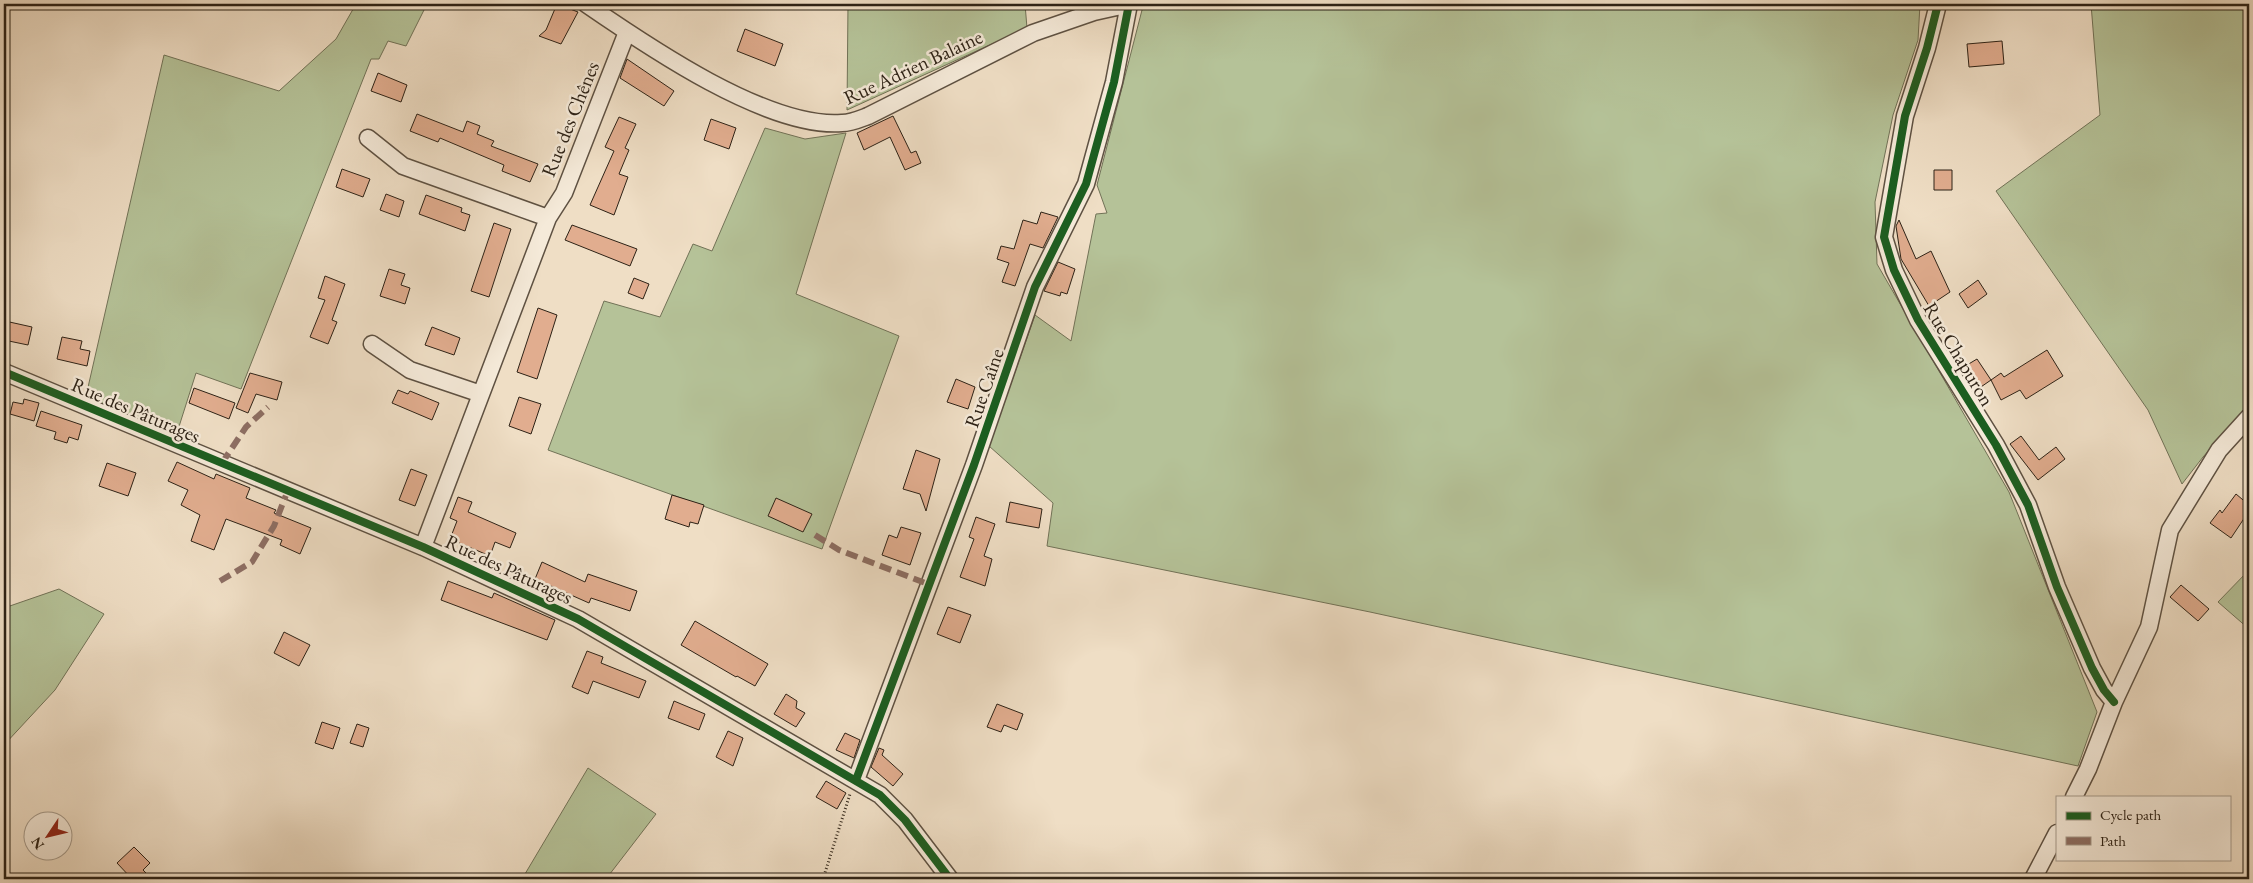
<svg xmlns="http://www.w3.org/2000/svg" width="2253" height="883" viewBox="0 0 2253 883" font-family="'EB Garamond',serif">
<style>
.green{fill:#b5c298;stroke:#717257}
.building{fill:#e1ad8f;stroke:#2d2216}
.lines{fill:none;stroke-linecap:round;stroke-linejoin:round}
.minor-casing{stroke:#5e5142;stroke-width:19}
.path{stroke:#2d2216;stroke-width:3;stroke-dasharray:1 2.5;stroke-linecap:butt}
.minor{stroke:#f5ead9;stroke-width:16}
.quiet{stroke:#8d6e63;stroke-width:6;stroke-dasharray:12 6;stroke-linecap:butt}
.cycleway-casing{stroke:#f5ead9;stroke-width:11}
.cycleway{stroke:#1b5e20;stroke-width:8}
.labels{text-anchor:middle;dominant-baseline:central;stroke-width:5;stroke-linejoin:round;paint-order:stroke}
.street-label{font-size:20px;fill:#2d2216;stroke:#f5ead9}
</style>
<rect width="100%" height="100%" fill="#efdec5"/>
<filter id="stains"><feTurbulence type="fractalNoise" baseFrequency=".004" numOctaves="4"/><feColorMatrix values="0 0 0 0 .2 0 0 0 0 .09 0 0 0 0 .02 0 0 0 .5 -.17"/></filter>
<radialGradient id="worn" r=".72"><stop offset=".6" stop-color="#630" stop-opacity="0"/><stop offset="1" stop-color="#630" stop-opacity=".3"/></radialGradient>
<!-- green -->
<path class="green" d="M356 4H427L406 46 388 41 379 59H371L241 389 196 373 176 436 86 396 164 55 279 91 336 39Z
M848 4H1025L1027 28 847 110Z
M1150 4H1920L1918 40 1893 115 1875 202 1877 264 2009 492 2097 712 2078 766 1370 612 1047 546 1053 503 989 446 1035 315 1071 341 1096 214 1107 213 1097 185 1142 10Z
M2091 4H2249V405L2203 457 2182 484 2148 410 1996 191 2100 115Z
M765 128 805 139 846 133 796 294 899 336 822 549 548 450 604 301 660 317 693 244 712 251Z
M2249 570V629L2218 602Z
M59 589 104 614 55 690 4 745V608Z
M588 768 656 814 606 879H522Z"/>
<!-- building -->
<path class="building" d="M557 4 578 12 561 44 539 36 546 30Z
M745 29 783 44 775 66 737 51Z
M2002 41 2004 64 1969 67 1967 44Z
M627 59 674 91 664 106 620 78Z
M378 73 407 85 401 102 371 91Z
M417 114 463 132 467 121 480 126 477 134 494 141 491 146 538 164 530 182 502 171 504 165 440 138 438 142 410 131Z
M893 116 911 153 916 151 921 163 905 170 890 137 864 150 857 133Z
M619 117 636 124 625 148 629 150 619 174 628 177 614 215 590 205 614 151 605 147Z
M711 119 736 128 729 149 704 140Z
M342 169 370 179 363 197 336 187Z
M1934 170H1952V190H1934Z
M386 194 404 201 399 217 380 210Z
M426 195 462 208 461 212 470 215 465 231 419 214Z
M1041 212 1058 217 1043 248 1030 244 1015 286 1002 282 1009 263 997 259 1001 246 1014 249 1023 220 1037 224Z
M1899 220 1916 259 1931 251 1950 292 1929 306 1901 259 1896 226Z
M494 223 511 229 489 297 471 291Z
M572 225 637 249 630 266 565 240Z
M1058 262 1075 269 1067 294 1061 292 1060 296 1044 291Z
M389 269 405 274 401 285 410 288 405 304 380 296Z
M325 276 345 284 332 320 337 322 328 344 310 337 325 300 318 298Z
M634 278 649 284 643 299 628 293Z
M1978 280 1987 294 1968 308 1959 294Z
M538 308 557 315 537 379 517 372Z
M5 321 32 327 28 345 4 340Z
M432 327 460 338 454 355 425 345Z
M62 337 82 341 80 349 90 351 87 366 57 359Z
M2047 350 2063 376 2026 399 2020 390 2001 400 1991 380 2001 373 2004 377Z
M1977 359 1991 380 1975 391 1962 368Z
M250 373 282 382 277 400 256 394 248 413 236 408Z
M956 379 975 387 968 409 947 402Z
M194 388 235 403 229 419 189 403Z
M398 390 408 394 410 391 439 403 432 420 392 403Z
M519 397 541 404 531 434 509 426Z
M24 399 39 403 34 421 10 414 13 402 23 404Z
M41 411 82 425 78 440 69 437 67 443 54 439 56 432 36 426Z
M2021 436 2039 460 2056 447 2065 459 2038 480 2010 444Z
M916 450 940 459 926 511 920 494 903 489Z
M177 462 214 479 216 474 250 488 246 498 276 510 274 513 311 528 300 554 280 545 282 540 226 519 214 550 191 541 200 515 181 505 188 490 168 481Z
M107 463 136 473 128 496 99 486Z
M411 469 427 475 415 506 399 500Z
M2236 494 2249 505V511L2231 538 2210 523 2220 510 2222 513Z
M672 495 704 505 698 524 690 522 689 527 665 519Z
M458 497 472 502 468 512 516 533 510 548 495 542 490 556 450 539 457 521 450 518Z
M776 498 812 514 803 532 768 516Z
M1010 502 1042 509 1039 528 1006 522Z
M976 517 995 524 984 556 992 559 985 586 960 577 974 539 969 537Z
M901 527 921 533 910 565 882 555 889 535 897 538Z
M542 562 585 582 588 574 637 591 630 611 591 598 589 603 535 579Z
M448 581 492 598 494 593 555 620 547 640 441 600Z
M2181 585 2209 609 2198 621 2170 597Z
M948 607 971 615 960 643 937 634Z
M695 621 768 664 755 686 737 676 736 677 681 645Z
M284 632 310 645 299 666 274 653Z
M587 651 603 657 601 663 646 681 639 698 593 681 588 694 572 687Z
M786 694 797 701 796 708 805 713 796 727 774 714Z
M674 701 705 714 699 730 668 718Z
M997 704 1023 714 1017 730 1004 725 1001 732 987 727Z
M322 722 340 728 333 749 315 743Z
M357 724 369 728 363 747 350 743Z
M728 731 743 738 733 766 716 757Z
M845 733 860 740 854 758 836 750Z
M879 748 884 750 882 755 903 774 893 786 871 767Z
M826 781 846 793 837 809 816 797Z
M134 847 150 863 143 870 152 879H132L117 863Z"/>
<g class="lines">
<defs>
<path id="minor" d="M586 4C647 46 768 129 842 123 851 123 860 119 868 116L1033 33 1094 12 1130 4
M1938 4 1927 48 1905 116 1884 237 1894 270 1918 320 1996 445 2028 505 2057 587 2092 668 2104 690 2114 702
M368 138 403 166 548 218
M372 344 410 370 481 394
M4 372 423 547 578 619 880 795 905 820 950 879
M423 547 548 218 564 193 627 32
M856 780 974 465 1035 287 1086 184 1114 82 1129 4
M2074 797 2088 769 2114 702 2149 627 2170 530 2219 450 2249 417
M2033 879 2057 833"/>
</defs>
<!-- minor casing -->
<use href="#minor" class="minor-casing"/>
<!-- path -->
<path class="path" d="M823 879 850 794"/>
<!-- minor -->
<use href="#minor" class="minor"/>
<!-- quiet -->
<path class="quiet" d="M222 463 246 427 268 407
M815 535 839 550 928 584
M220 581 252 562 274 526 288 490"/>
<defs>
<path id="cycleway" d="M1938 4 1927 48 1905 116 1884 237 1894 270 1918 320 1996 445 2028 505 2057 587 2092 668 2104 690 2114 702
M4 372 423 547 578 619 880 795 905 820 950 879
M856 780 974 465 1035 287 1086 184 1114 82 1129 4"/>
</defs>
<!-- cycleway casing -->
<use href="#cycleway" class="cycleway-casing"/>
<!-- cycleway -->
<use href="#cycleway" class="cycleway"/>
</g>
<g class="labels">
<!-- street labels -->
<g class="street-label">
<text transform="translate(913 67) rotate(-25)">Rue Adrien Balaine</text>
<text transform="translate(570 119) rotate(-68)">Rue des Chênes</text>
<text transform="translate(1959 354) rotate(59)">Rue Chapuron</text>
<text transform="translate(984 388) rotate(-71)">Rue Caîne</text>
<text transform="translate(136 410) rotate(23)">Rue des Pâturages</text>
<text transform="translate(509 569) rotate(25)">Rue des Pâturages</text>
</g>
</g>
<!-- margin -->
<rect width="2253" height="883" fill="none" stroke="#efdec5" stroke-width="20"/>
<rect x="5" y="5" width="2243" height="873" fill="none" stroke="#2d2216" stroke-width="2.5"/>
<rect x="10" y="10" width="2233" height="863" fill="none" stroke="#2d2216"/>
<!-- legend -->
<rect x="2056" y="796" width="175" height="65" fill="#f5ead9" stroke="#a59a8b"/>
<rect x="2066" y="812" width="25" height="8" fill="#1b5e20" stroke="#a59a8b"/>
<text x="2100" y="820" font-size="15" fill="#2d2216">Cycle path</text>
<rect x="2066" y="837" width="25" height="8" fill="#8d6e63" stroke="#a59a8b"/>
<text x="2100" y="846" font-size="15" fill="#2d2216">Path</text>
<!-- north arrow -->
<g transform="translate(48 836) rotate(235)"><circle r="24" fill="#f5ead9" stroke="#a59a8b"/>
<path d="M0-4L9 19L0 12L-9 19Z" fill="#8f2418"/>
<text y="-8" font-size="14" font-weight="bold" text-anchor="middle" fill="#2d2216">N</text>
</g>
<rect width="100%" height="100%" filter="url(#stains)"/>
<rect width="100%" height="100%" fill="url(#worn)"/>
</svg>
